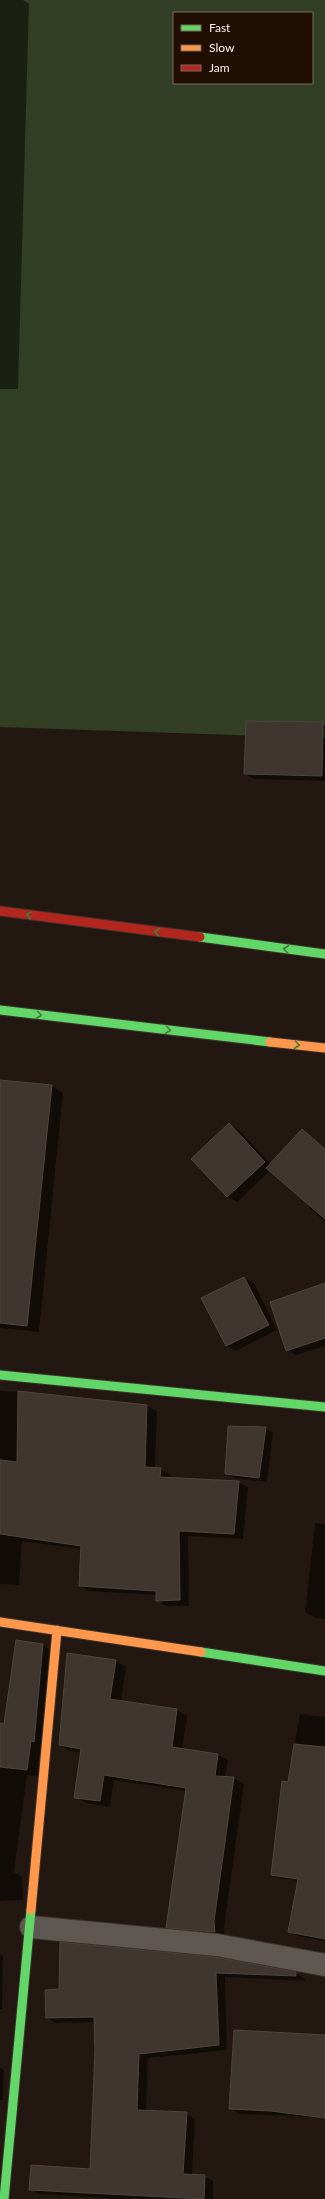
<svg xmlns="http://www.w3.org/2000/svg" width="325" height="2199" viewBox="0 0 325 2199" font-family="Lato,sans-serif">
<style>
.garden{fill:#323f24;fill-rule:evenodd}
.shadow{fill:#0007;fill-rule:evenodd}
.building{fill:#3f362f;stroke:#4d453e}
.lines{fill:none;stroke-linecap:round;stroke-linejoin:round}
.street-casing{stroke:#3b332e;stroke-width:24}
.fast-casing{stroke:#3b332e;stroke-width:11}
.slow-casing{stroke:#3b332e;stroke-width:11}
.jam-casing{stroke:#3b332e;stroke-width:11}
.street{stroke:#5f5751;stroke-width:22}
.fast{stroke:#63d668;stroke-width:9}
.slow{stroke:#ff974d;stroke-width:9}
.jam{stroke:#b3261e;stroke-width:9}
.oneway{stroke:#457c3a}
</style>
<rect width="100%" height="100%" fill="#231811"/>
<!-- garden -->
<path class="garden" d="M0 0H325V738L0 727ZM174 13H312V83H174Z"/>
<!-- shadow -->
<path class="shadow" d="M0 0H23L29 4 18 389H0Z
M322 723 325 725V781L254 779 245 774Z
M0 1081 52 1086 63 1093 39 1332 0 1328Z
M229 1124 239 1130 271 1164 302 1130 325 1148V1222L309 1207 311 1205 271 1170 237 1202 228 1197 192 1159Z
M244 1278 254 1283 277 1330 236 1351 226 1346Z
M325 1284V1346L296 1355 287 1350Z
M0 1391 43 1393 48 1396 82 1397 130 1405 147 1406 157 1411 155 1469H160L170 1474V1479L238 1482 248 1487 243 1539 188 1536 189 1606H166L157 1600V1595L89 1591 80 1586 81 1549 22 1541 19 1585 0 1584Z
M265 1428 273 1433 267 1482 234 1478 226 1473Z
M315 1523 325 1524V1619L316 1618 305 1612Z
M43 1645 54 1652 39 1776 27 1775 14 1872 22 1877 23 1900 0 1901V1724L5 1725Z
M68 1654 116 1661 126 1667 121 1702 177 1710 187 1716 182 1750 218 1755 228 1760 225 1778H234L244 1784 224 1927 225 1937 177 1933 167 1927 187 1791 114 1780 110 1807 86 1803 76 1797 82 1752 70 1751 60 1745Z
M300 1714 325 1717V1941L297 1936 289 1931 298 1881 279 1878 272 1874ZM278 1875 303 1879V1881L278 1877Z
M61 1943 296 1973 305 1979V1981L225 1977 227 2050 148 2058 146 2112 186 2113 195 2119 192 2175 204 2176 213 2181V2199H119L39 2194 30 2189 91 2170 96 2051 95 2022 56 2023 47 2018 60 1990Z
M0 1954 3 1956 2 2009H0Z
M0 2068 4 2070 3 2100H0Z
M318 2101 316 2117 239 2114 230 2108Z"/>
<!-- building -->
<path class="building" d="M246 721 323 722 322 776 244 774Z
M0 1080 52 1085 27 1326 0 1323Z
M229 1123 265 1162 227 1197 191 1159Z
M302 1129 325 1149V1219L266 1168Z
M244 1277 269 1325 226 1346 201 1298Z
M325 1283V1338L286 1351 270 1302Z
M18 1391 147 1405 145 1467 161 1468 160 1477 239 1481 234 1534 179 1531 180 1600 156 1601V1591L79 1586 81 1546 0 1534V1460L17 1462Z
M228 1426 266 1427 259 1478 225 1474Z
M16 1640 43 1644 34 1742 31 1741 27 1770 0 1767V1723L4 1724Z
M67 1653 116 1660 110 1699 177 1709 172 1747 218 1754 215 1776 234 1777 214 1921 215 1932 166 1928 186 1788 104 1775 100 1801 74 1798 81 1749 59 1745Z
M294 1744 325 1747V1939L288 1932 298 1879 271 1875 282 1781 288 1782Z
M60 1942 215 1957 296 1972V1976L216 1973 219 2045 139 2054 137 2110 187 2112 183 2174 205 2175 204 2199 29 2190 31 2165 90 2169 95 2051 94 2017 46 2018 45 1990 59 1989Z
M234 2030 325 2035V2118L271 2111 229 2109Z"/>
<g class="lines">
<defs>
<path id="street" d="M31 1927 217 1945 325 1965"/>
<path id="fast" d="M200 937 325 954
M0 1010 270 1042
M0 1375 325 1407
M201 1652 325 1671
M4 2199 31 1910"/>
<path id="slow" d="M270 1042 325 1048
M0 1622 201 1652
M31 1910 57 1630"/>
<path id="jam" d="M0 911 200 937"/>
</defs>
<!-- street casing -->
<use href="#street" class="street-casing"/>
<!-- fast casing -->
<use href="#fast" class="fast-casing"/>
<!-- slow casing -->
<use href="#slow" class="slow-casing"/>
<!-- jam casing -->
<use href="#jam" class="jam-casing"/>
<!-- street -->
<use href="#street" class="street"/>
<!-- fast -->
<use href="#fast" class="fast"/>
<!-- slow -->
<use href="#slow" class="slow"/>
<!-- jam -->
<use href="#jam" class="jam"/>
</g>
<!-- one-way arrows -->
<defs><path id="oneway-chevron" d="M-2-3.5L2.5 0L-2 3.5" fill="none" stroke-width="1.6" stroke-linecap="round" stroke-linejoin="round"/></defs>
<g class="oneway">
<use href="#oneway-chevron" transform="translate(29 915) rotate(-173)"/>
<use href="#oneway-chevron" transform="translate(157 932) rotate(-173)"/>
<use href="#oneway-chevron" transform="translate(286 949) rotate(-173)"/>
<use href="#oneway-chevron" transform="translate(39 1015) rotate(7)"/>
<use href="#oneway-chevron" transform="translate(168 1030) rotate(7)"/>
<use href="#oneway-chevron" transform="translate(297 1045) rotate(7)"/>
</g>
<!-- legend -->
<rect x="173" y="12" width="140" height="72" fill="#210e02" stroke="#7a685e"/>
<rect x="181" y="25" width="20" height="6" fill="#63d668" stroke="#7a685e"/>
<text x="209" y="32" font-size="12" fill="#fff0e7">Fast</text>
<rect x="181" y="45" width="20" height="6" fill="#ff974d" stroke="#7a685e"/>
<text x="209" y="52" font-size="12" fill="#fff0e7">Slow</text>
<rect x="181" y="65" width="20" height="6" fill="#b3261e" stroke="#7a685e"/>
<text x="209" y="72" font-size="12" fill="#fff0e7">Jam</text>
</svg>
